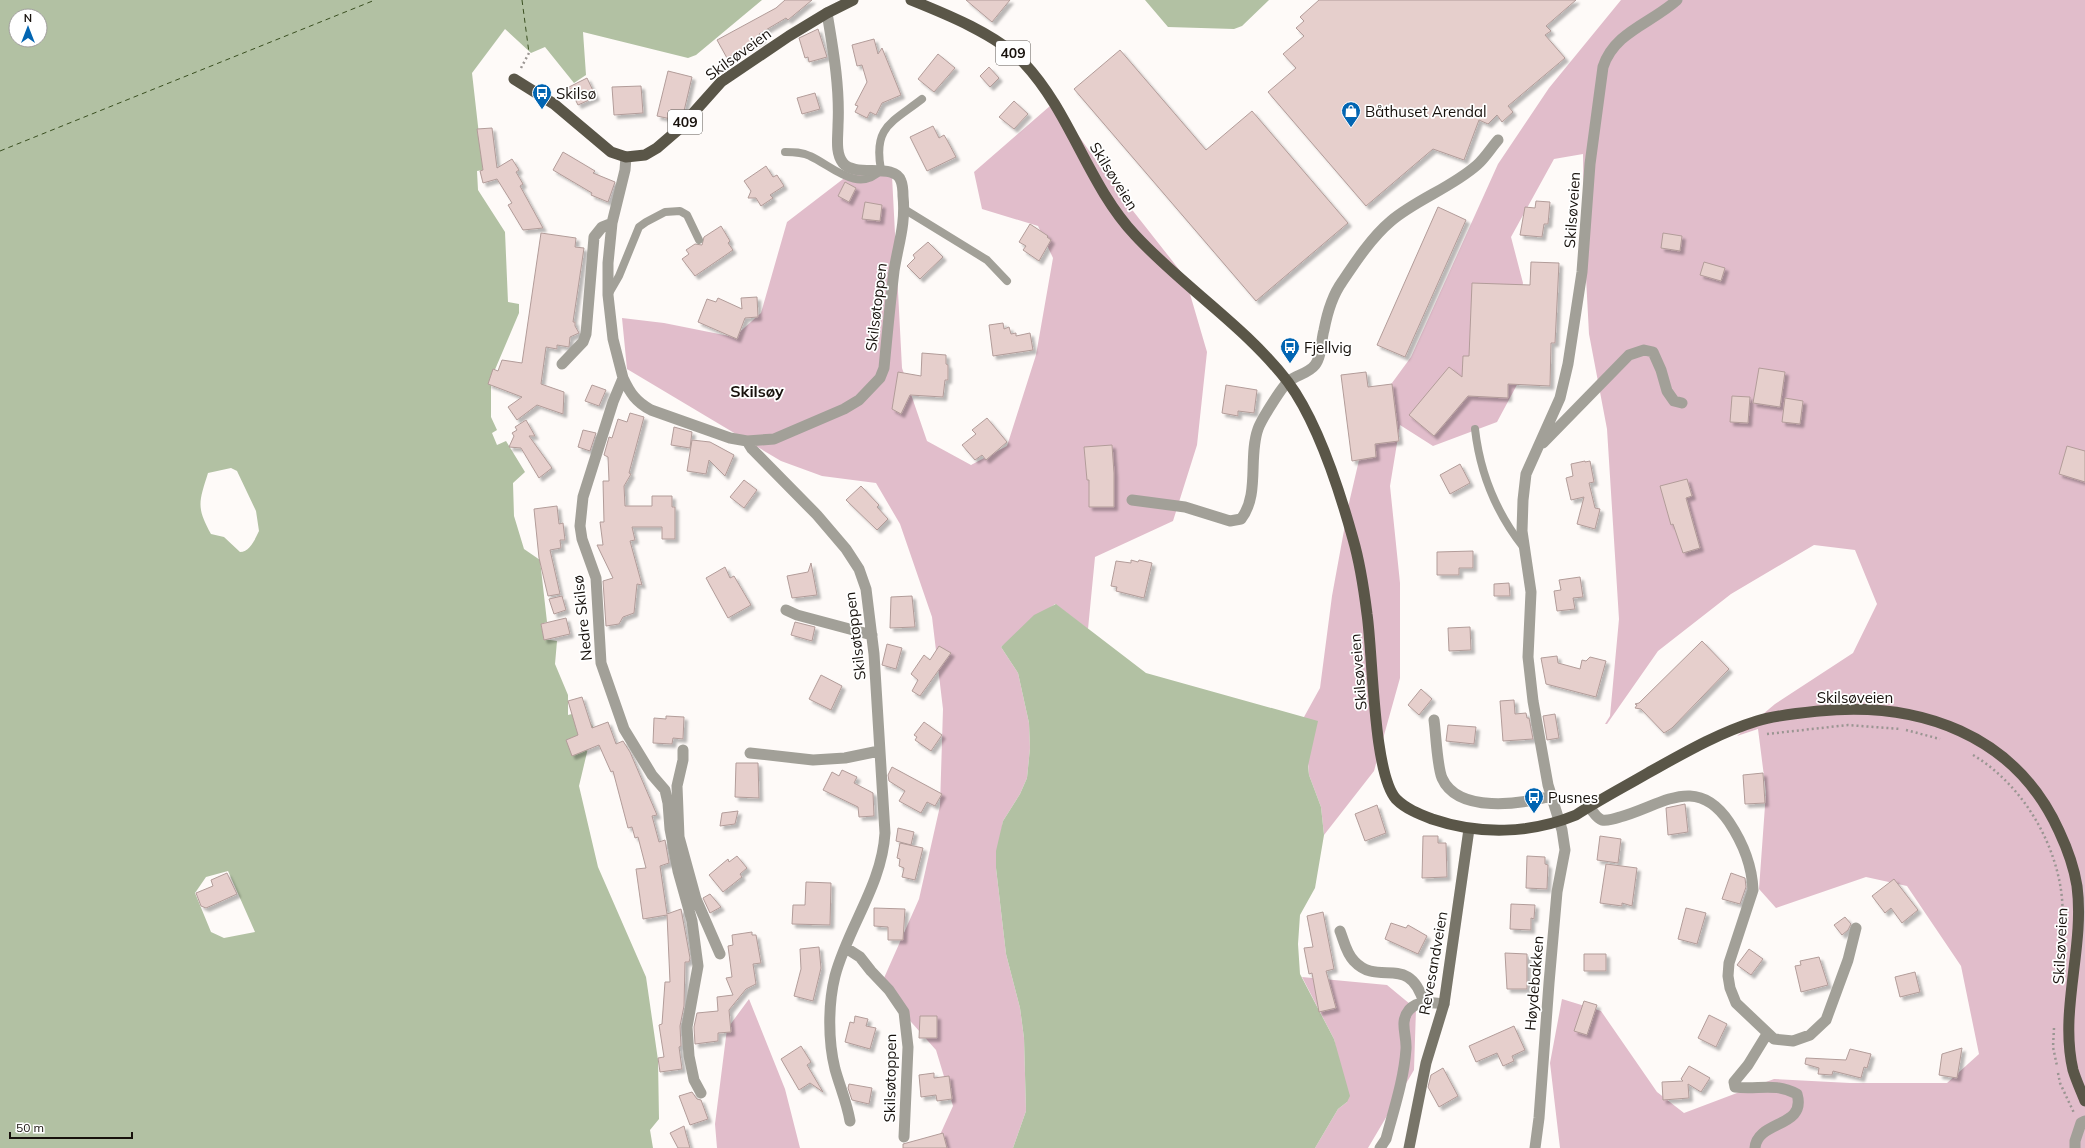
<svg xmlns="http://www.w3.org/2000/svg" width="2085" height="1148" viewBox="0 0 2085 1148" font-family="Mulish,sans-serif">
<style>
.forest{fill:#e1bdcb}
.water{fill:#b2c1a3;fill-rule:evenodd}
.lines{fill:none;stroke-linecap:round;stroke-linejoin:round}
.ferry{stroke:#3a4f21;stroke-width:1;stroke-dasharray:5 4;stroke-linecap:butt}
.building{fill:#e6cfcc;stroke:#b29c99;filter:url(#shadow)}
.path{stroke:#9a9592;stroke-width:2.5;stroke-dasharray:2 3;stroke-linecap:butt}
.service{stroke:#a2a098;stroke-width:8}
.minor{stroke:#a2a098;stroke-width:11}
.secondary{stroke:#787569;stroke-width:11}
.primary{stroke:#5a5648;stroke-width:11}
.labels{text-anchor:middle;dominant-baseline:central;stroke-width:3.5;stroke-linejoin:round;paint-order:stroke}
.shield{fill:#fff;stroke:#5d5855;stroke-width:1}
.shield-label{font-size:14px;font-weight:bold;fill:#17110c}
.street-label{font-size:15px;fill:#17110c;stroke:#fff}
.poi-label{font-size:15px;fill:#17110c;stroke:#fff;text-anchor:start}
.neighbourhood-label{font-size:16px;font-weight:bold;fill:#17110c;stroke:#fff}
</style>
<defs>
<filter id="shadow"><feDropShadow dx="3.5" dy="3.5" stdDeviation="1" flood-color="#0004"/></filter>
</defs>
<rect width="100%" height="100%" fill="#fefaf8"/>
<!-- forest -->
<path class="forest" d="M1621 0H2085V1148H1560L1550 1063 1562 999 1601 1011 1657 1092 1684 1113 1774 1079 1850 1083H1947L1979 1054 1961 966 1907 886 1866 877 1776 908 1759 889 1766 792 1758 729 1737 736 1775 704 1853 653 1877 604 1855 550 1814 545 1731 594 1658 651 1607 724H1605L1610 716 1619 619 1607 429 1589 334 1584 239 1583 154 1554 159 1511 237 1523 283 1518 308 1519 381 1497 422 1433 446 1400 425 1390 486 1400 583V678L1374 771 1324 835 1321 807 1309 775 1304 717 1320 688 1332 596 1349 503 1370 413 1411 357 1498 164 1549 88Z
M1058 99 1070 124 1126 202 1185 277 1207 352 1197 445 1173 521 1095 557 1088 629 1055 604 1001 647 1018 673 1029 723 1030 748 1027 778 1020 794 1003 821 996 868 1006 954 1020 1008 1024 1038 1026 1111 1013 1148H934L953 1106 936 1050 880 987 919 899 940 806 943 709 932 617 900 524 876 483 822 476 781 461 627 369 622 318 664 323 734 337 761 313 787 222 860 166 892 176 902 368 927 441 971 465 1007 446 1036 355 1053 258 1038 226 982 209 974 172Z
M1302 977 1387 985 1416 1009 1414 1070 1368 1148H1315L1338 1109 1347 1102 1334 1039Z
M749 999 785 1089 800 1148H717L715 1124 727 1029Z"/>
<!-- water -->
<path class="water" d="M0 0H762L696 55 688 58 583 32 586 75 574 83 545 47 531 53 505 29 472 73 483 170 477 171 478 190 505 232 508 302 519 304V313L491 379V417L497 430 492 433 497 445 506 441 525 472 513 483 514 516 524 549 540 560 547 622 541 624 544 639 557 641 555 664 568 695V715L584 711 593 727 579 786 598 867 646 977 658 1060 659 1119 650 1130 653 1148H0ZM16 16H40V40H16ZM231 468 237 471 256 511 259 531C255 539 250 552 240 552L224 537 211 534C196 507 199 502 208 473ZM228 871 255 932 224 938 211 932 195 893 206 877Z
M1145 0H1269L1242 26 1234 29 1168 27Z
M1056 604 1146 673 1318 721 1308 766 1309 775 1321 807 1324 835 1315 888 1300 915 1298 944 1300 974 1334 1039 1350 1096 1347 1102 1338 1109 1315 1148H1013L1026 1111 1024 1038 1020 1008 1006 954 996 868V851L1003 821 1020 794 1027 778 1030 748 1029 723 1018 673 1001 647 1034 615Z"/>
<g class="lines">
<!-- ferry -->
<path class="ferry" d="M522 0 529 53
M0 151 375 0"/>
</g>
<!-- building -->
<path class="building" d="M785 0H812L788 20 786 18 759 34 762 39 727 58 717 40 776 8Z
M966 0H1010L992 22Z
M1319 0H1576L1546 26 1551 31 1545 35 1565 58 1508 106 1513 112 1502 122 1497 115 1488 124 1479 120 1464 160 1433 149 1366 206 1268 92 1296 68 1283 54 1304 36 1296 28 1304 21 1300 17Z
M818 29 827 57 809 62 808 57 805 58 799 38Z
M874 39 878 54 882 48 901 95 882 103 876 115 870 112 867 118 855 112 858 106 855 105 867 82 862 65 857 66 852 45Z
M1120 50 1206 150 1252 111 1348 223 1256 301 1074 89Z
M938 54 955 68 934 92 918 79Z
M989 67 999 78 990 87 980 76Z
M668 71 692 77 684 111 676 120 657 116Z
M587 78 596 97 578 105 569 87Z
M641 86 643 113 614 115 612 87Z
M815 93 820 109 802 114 797 98Z
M1014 101 1028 114 1014 129 999 117Z
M933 126 939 138 944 135 947 140 956 157 927 171 910 137Z
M492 128 497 168 512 159 519 170 516 172 523 184 520 186 543 228 523 230 508 205 512 203 497 179 483 183 480 171 483 170 477 129Z
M563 152 595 171 593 173 615 182 608 202 591 195 592 193 553 170Z
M766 166 773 177 777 175 784 186 770 195 773 198 761 206 756 198H748L751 191 744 181Z
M845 182 856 188 849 202 838 196Z
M1536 201 1550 202 1548 224H1544L1542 237 1520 235 1525 207 1535 208Z
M865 202 882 205 880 221 862 219Z
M1438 207 1466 220 1405 357 1377 345Z
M1030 224 1048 236 1047 237 1051 240 1039 261 1023 250 1026 246 1019 242Z
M721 226 730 241 728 243 733 250 695 276 682 259 689 254 686 250 695 244 702 245 704 237Z
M541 233 576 238 575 247 584 248 573 322H575V326L579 333 570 337 569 347 557 345V349L546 347 541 384 564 392 563 414 537 405 517 420 508 407 522 397 488 384 493 369 498 371 502 360 522 363Z
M1663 233 1682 236 1680 251 1661 248Z
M928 242 943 257 920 279 907 266 915 258 913 255Z
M1531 262 1559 263 1555 343H1551L1550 386 1508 384V398L1468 396 1434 436 1409 415 1449 367 1462 377 1463 356H1469L1472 283 1530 285Z
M1704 262 1725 268 1721 281 1700 275Z
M757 297 758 317 745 318 737 339 698 322 707 299 716 302 718 298 742 309 741 298Z
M1003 323 1004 329 1009 327 1011 334 1016 333V336L1030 333 1033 350 993 356 989 325Z
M922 353 946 355V364L948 365V380H945L943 397 910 395 901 414 892 409 898 372 921 376Z
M1759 368 1785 372 1780 407 1753 403Z
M1366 372 1368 387 1392 384 1399 441 1375 444 1376 457 1352 461 1341 375Z
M592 385 606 390 599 406 585 401Z
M1226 385 1257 390 1254 413 1238 411V416L1222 413Z
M1732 396 1750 397 1748 423 1730 422Z
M1785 398 1803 401 1800 424 1782 422Z
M630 413 644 417 629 473 631 474 624 486 625 506H652V496H672V507H675V539H662V527H632L635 540 630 541 642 585 637 584 634 613 623 617 619 624 606 626 603 581 613 578 597 545H603L600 522H604L603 481H609L608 457 604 455 609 437 612 438 618 419 627 422Z
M987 418 1007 442 986 460 982 455 975 460 962 445 976 434 972 430Z
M526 420 535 436H529L552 468 539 478 521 448 509 447 514 436 512 433 517 430 515 427Z
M674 427 692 432 690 448 671 445Z
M583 430 596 433 590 451 578 447Z
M692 440 710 442 734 455 725 476 709 460 706 474 687 471Z
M1112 445 1114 473V507H1089V480H1087L1084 447Z
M2067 446 2085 451V482L2059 474Z
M1585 461V462L1590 461 1594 482 1589 483 1595 508 1600 509 1595 529 1577 524 1584 497 1571 500 1566 478 1573 476 1571 464Z
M1460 464 1470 483 1450 494 1440 475Z
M1687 479 1692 496 1686 498 1700 548 1683 553 1673 524 1671 525 1660 486Z
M744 480 757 490 744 508 730 497Z
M861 486 879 505 877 507 888 519 877 530 846 500Z
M557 506 559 524 563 523 565 540H560L561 548 550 550 560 594 548 596 539 558 534 509Z
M1473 551V568H1459V575H1437V552Z
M1131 560 1138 562 1139 560 1152 563 1144 598 1116 591 1117 587 1111 586 1116 561 1131 563Z
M811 563 817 595 792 598 787 576 808 572Z
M725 567 730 578 734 576 751 605 728 618 706 578Z
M1580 577 1583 597 1573 598 1575 609 1557 611 1554 591 1561 590 1559 580Z
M1509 583 1510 596H1494V584Z
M562 596 566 610 554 614 549 599Z
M912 596 915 627 890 628 891 597Z
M566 618 570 634 544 640 541 624Z
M795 622 815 627 812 641 791 635Z
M1470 627 1471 650 1449 651 1448 628Z
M1702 641 1729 669 1672 728 1664 733 1641 709 1635 708 1637 705 1635 704 1639 703Z
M887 644 902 648 896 669 882 665Z
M939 646 951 653 920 696 912 691 918 680 911 674 924 655 930 660Z
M1557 656 1558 663 1580 669 1582 660 1586 661 1590 657 1606 661 1596 697 1546 684 1541 658Z
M821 675 842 686 831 710 809 699Z
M1421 689 1432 699 1419 715 1408 705Z
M582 697 592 728 608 722 616 744 623 741 630 752 657 815 652 816 659 842 665 840 669 863 660 866 667 914 681 909 690 958 689 962H685L684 1006 680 1026 681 1046 679 1047 682 1069 660 1072 658 1058 664 1057 659 1025 662 1024 665 982H670L667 915 643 919 636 869 646 868 638 837 635 838 632 827 628 828 613 771 611 772 599 745 572 756 566 740 578 735 568 701Z
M1514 700 1515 714 1526 713 1527 718H1529L1533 739 1503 741 1500 701Z
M1555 714 1559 738 1547 740 1543 716Z
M666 716 684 717 683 739 673 738 672 744 653 743 654 718 666 719Z
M924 722 942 735 931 751 915 740 917 737 914 735Z
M1448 725 1476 727 1474 744 1446 741Z
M736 763H758L759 798 735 797Z
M892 767 942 794 935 806 927 802 921 813 899 801 905 791 889 781 888 775Z
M842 770 857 777 854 783 873 793 874 816 859 817 858 807 823 790 832 772 839 776Z
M1763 773 1765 803 1745 804 1743 775Z
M1685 804 1688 832 1668 835 1666 808Z
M1377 805 1386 833 1365 841 1355 814Z
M738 811 735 824 720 826 722 813Z
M898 828 914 832 911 845 896 841Z
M1423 836H1438V843H1446L1447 877 1422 878Z
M1600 836 1621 839 1618 863 1597 860Z
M900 843 923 848 915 880 902 877 904 868 899 866 900 859 897 858Z
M737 856 747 868 740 874 742 877 723 892 709 875 728 859 729 862Z
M1527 856 1545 857V864L1548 865 1547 889 1526 888Z
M1606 864 1637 868 1632 906 1622 903V906L1600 903Z
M227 873 237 894 206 908 201 906 196 893 213 886 211 880Z
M1731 873 1745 878 1746 887 1740 904 1722 899Z
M1894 879 1918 910 1902 923 1891 908 1885 913 1872 896Z
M806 882 831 883 830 925 792 924 793 905H805Z
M710 894 721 907 710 913 703 898Z
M1511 904 1535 905 1534 919 1531 918V930L1510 929Z
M874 908 905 909 903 940H888V927L874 926Z
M1686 908 1706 913 1697 944 1678 939Z
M1323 912 1334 969 1326 971 1336 1008 1319 1012 1312 973 1309 974 1304 948 1313 947 1307 916Z
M1845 917 1851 924 1848 930 1842 935 1834 925Z
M1391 923 1406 928 1408 925 1427 936 1418 954 1385 939Z
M752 932V935H756L761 963 753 964 756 984 746 989 729 1010 731 1032 718 1033V1041L695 1044 694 1027 697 1013 718 1011 717 997 733 995 726 978 732 977 728 946 733 945 732 935Z
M819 947 821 968 813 1001 794 996 801 969 800 949Z
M1749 949 1763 959 1751 975 1737 965Z
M1505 953 1527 954V989H1507Z
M1584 954H1606V971H1584Z
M1819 957 1828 985 1801 992 1795 966 1801 965 1800 961Z
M1915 972 1920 992 1900 997 1895 977Z
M1584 1001 1597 1005 1587 1035 1574 1031Z
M1709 1015 1727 1024 1716 1047 1698 1038Z
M855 1016 868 1019 866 1026 876 1028 870 1049 845 1042 850 1022 854 1023Z
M920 1016H937V1038H919Z
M1514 1026 1525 1050 1512 1056 1514 1061 1503 1066 1497 1053 1476 1062 1469 1046Z
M801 1046 811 1062 807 1065 823 1092 810 1083 799 1090 781 1059Z
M1962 1048 1957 1078 1939 1075 1942 1054Z
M1850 1049 1871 1054 1867 1068 1864 1067 1861 1078 1833 1071 1832 1075 1818 1074 1819 1068 1805 1064 1806 1058 1846 1060Z
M1689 1066 1710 1078 1701 1092 1688 1084 1689 1098 1663 1100 1662 1082 1683 1081 1681 1079Z
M1443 1068 1458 1096 1439 1107 1428 1087 1431 1075Z
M934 1073V1078L949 1076 952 1099 937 1101 936 1095 921 1097 919 1075Z
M849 1084 872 1088 869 1104 852 1100 848 1088Z
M692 1092 697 1099 701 1100 708 1119 690 1125 679 1096Z
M684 1126 686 1134 690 1148H678L670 1133Z
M943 1133 947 1148H903V1144Z"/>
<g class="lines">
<!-- path -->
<path class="path" d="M521 68 529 53
M1906 730 1940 739
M1767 734 1848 725 1901 729
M1973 755C2020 783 2053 837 2061 890 2065 918 2061 946 2058 973
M2054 1028 2053 1047 2057 1066
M2058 1073 2060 1083 2074 1113"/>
<!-- service -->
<path class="service" d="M785 152C794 152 802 152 810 156 832 166 858 194 881 170 873 127 891 123 922 99
M904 209 987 260 1007 281
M608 295 619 276 639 227 646 222 665 212 680 211 687 215 699 240
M1475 429C1480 473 1497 514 1524 548"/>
<!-- minor -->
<path class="minor" d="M626 157 625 170 612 223 608 263V295L613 339 623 378 613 402 583 497 580 526 582 539 596 578 601 663 624 729 652 775 665 790 668 803 670 829 678 871 692 921 698 966 687 1027 689 1056 694 1080 701 1093
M562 364 583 342 586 334 594 237 602 227 612 223
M623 378C630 393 636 402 651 410L730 438 747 441 752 449 817 515 846 549 859 569 866 589 874 654 885 833C882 885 848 927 835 976 828 1004 828 1041 835 1069 840 1087 847 1103 850 1121
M747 441 774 439 844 409 859 400 880 378 884 368C887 336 890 304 894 271 898 245 906 224 903 196 903 192 903 186 901 181 895 162 855 178 843 163 835 153 838 137 838 125 840 87 833 49 827 13
M1543 443 1629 355 1644 350 1653 352 1661 370 1667 391 1674 401 1682 403
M1132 500 1185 507 1230 521 1241 519C1260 495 1248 457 1258 429 1261 420 1283 385 1289 381 1297 375 1309 373 1315 365 1322 356 1321 340 1324 330 1327 314 1332 296 1342 282 1356 261 1372 237 1391 221 1417 199 1451 188 1477 165 1485 158 1491 148 1498 140
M786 610 797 615 872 635
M1434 720C1436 734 1437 766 1442 778 1458 814 1521 804 1552 796
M750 753 813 760 845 758 879 751
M1589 807C1593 811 1596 818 1602 820 1608 821 1614 819 1620 817 1661 806 1696 773 1729 822 1743 843 1752 864 1753 890L1729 963 1728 976 1730 988 1736 1003 1774 1039 1793 1041 1810 1035 1826 1020 1848 960 1856 928
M674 832 679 837 696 899 720 954
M679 837 677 786 683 760V750
M1340 931C1344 941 1346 953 1354 961 1379 988 1409 952 1424 1003
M846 948 860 957 871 971 889 990 904 1012 908 1047 904 1137
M1380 1148 1386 1139C1394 1109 1404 1079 1406 1049 1407 1035 1399 1022 1409 1010 1418 1000 1432 1002 1444 1004
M1535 1148 1539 1118 1549 983 1557 892 1565 850 1562 830 1548 785 1533 701 1528 657 1531 592 1522 531 1523 500 1526 474 1560 398 1568 364 1582 272 1590 164 1603 67C1614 32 1652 23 1677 0
M1755 1148C1757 1120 1807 1128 1797 1094 1775 1082 1758 1090 1735 1087L1734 1082 1748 1065 1767 1034
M2075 1148V1141L2081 1123 2085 1121"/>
<!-- secondary -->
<path class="secondary" d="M1409 1148 1426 1063 1444 1004 1469 829"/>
<!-- primary -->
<path class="primary" d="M911 0C946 14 998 35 1024 63 1071 113 1088 185 1135 235 1183 287 1245 326 1288 382 1317 421 1340 492 1353 539 1360 563 1364 590 1367 614 1373 654 1373 773 1396 799 1406 809 1419 814 1432 819 1479 835 1530 834 1576 815 1599 800 1624 787 1648 773 1684 753 1718 733 1757 721 1777 715 1799 713 1819 711 1919 701 2015 734 2059 831 2067 848 2074 867 2077 886 2085 947 2059 1010 2073 1070 2076 1080 2081 1091 2085 1101
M514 79 554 104 611 152 626 157 645 155 657 148 679 129 721 82 789 36 827 13 853 0"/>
</g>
<!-- icons -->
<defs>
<symbol id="bus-pin" viewBox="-11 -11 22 30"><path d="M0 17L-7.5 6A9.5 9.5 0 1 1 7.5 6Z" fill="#0265b2" stroke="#fff"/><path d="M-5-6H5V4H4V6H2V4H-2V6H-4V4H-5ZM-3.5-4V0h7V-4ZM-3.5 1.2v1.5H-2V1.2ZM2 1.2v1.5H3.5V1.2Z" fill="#fff"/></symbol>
<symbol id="shop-pin" viewBox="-11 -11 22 30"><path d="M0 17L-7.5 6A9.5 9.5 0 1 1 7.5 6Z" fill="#0265b2" stroke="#fff"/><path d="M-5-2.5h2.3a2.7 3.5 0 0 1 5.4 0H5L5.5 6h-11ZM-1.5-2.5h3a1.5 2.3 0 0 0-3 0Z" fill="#fff"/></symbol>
</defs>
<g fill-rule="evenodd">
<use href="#bus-pin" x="531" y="82" width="22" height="30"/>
<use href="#shop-pin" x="1340" y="100" width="22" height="30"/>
<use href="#bus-pin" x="1279" y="336" width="22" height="30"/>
<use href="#bus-pin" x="1523" y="786" width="22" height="30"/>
</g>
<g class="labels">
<!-- shield labels -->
<g class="shield">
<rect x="996" y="41" width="34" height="24" rx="3"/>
<rect x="668" y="110" width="34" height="24" rx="3"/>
</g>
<g class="shield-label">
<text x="1013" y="53">409</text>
<text x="685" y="122">409</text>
</g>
<!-- street labels -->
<g class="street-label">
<text transform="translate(738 54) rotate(-36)">Skilsøveien</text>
<text transform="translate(1114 176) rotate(58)">Skilsøveien</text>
<text transform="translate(1572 210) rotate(-86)">Skilsøveien</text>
<text transform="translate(876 307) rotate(-83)">Skilsøtoppen</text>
<text transform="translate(582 618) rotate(-96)">Nedre Skilsø</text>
<text transform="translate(855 636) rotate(-97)">Skilsøtoppen</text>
<text transform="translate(1358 672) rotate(-95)">Skilsøveien</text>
<text x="1855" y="697">Skilsøveien</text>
<text transform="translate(2060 946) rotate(-87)">Skilsøveien</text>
<text transform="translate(1433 963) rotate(-80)">Revesandveien</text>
<text transform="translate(1534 983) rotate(-85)">Høydebakken</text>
<text transform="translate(890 1078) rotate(-89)">Skilsøtoppen</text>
</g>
<!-- poi labels -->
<g class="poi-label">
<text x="556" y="93">Skilsø</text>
<text x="1365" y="111">Båthuset Arendal</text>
<text x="1304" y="347">Fjellvig</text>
<text x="1548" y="797">Pusnes</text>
</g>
<!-- neighbourhood labels -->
<g class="neighbourhood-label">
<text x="757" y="391">Skilsøy</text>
</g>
</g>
<!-- north arrow -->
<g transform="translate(28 28)"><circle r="19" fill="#ffffff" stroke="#a2a09e"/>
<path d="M0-3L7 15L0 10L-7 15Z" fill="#0265b2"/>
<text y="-6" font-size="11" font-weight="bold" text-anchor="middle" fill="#17110c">N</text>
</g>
<!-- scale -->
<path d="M10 1132v6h122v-6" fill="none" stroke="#17110c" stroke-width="2"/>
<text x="16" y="1132" font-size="12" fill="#17110c" stroke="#ffffff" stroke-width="3" paint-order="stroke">50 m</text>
</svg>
